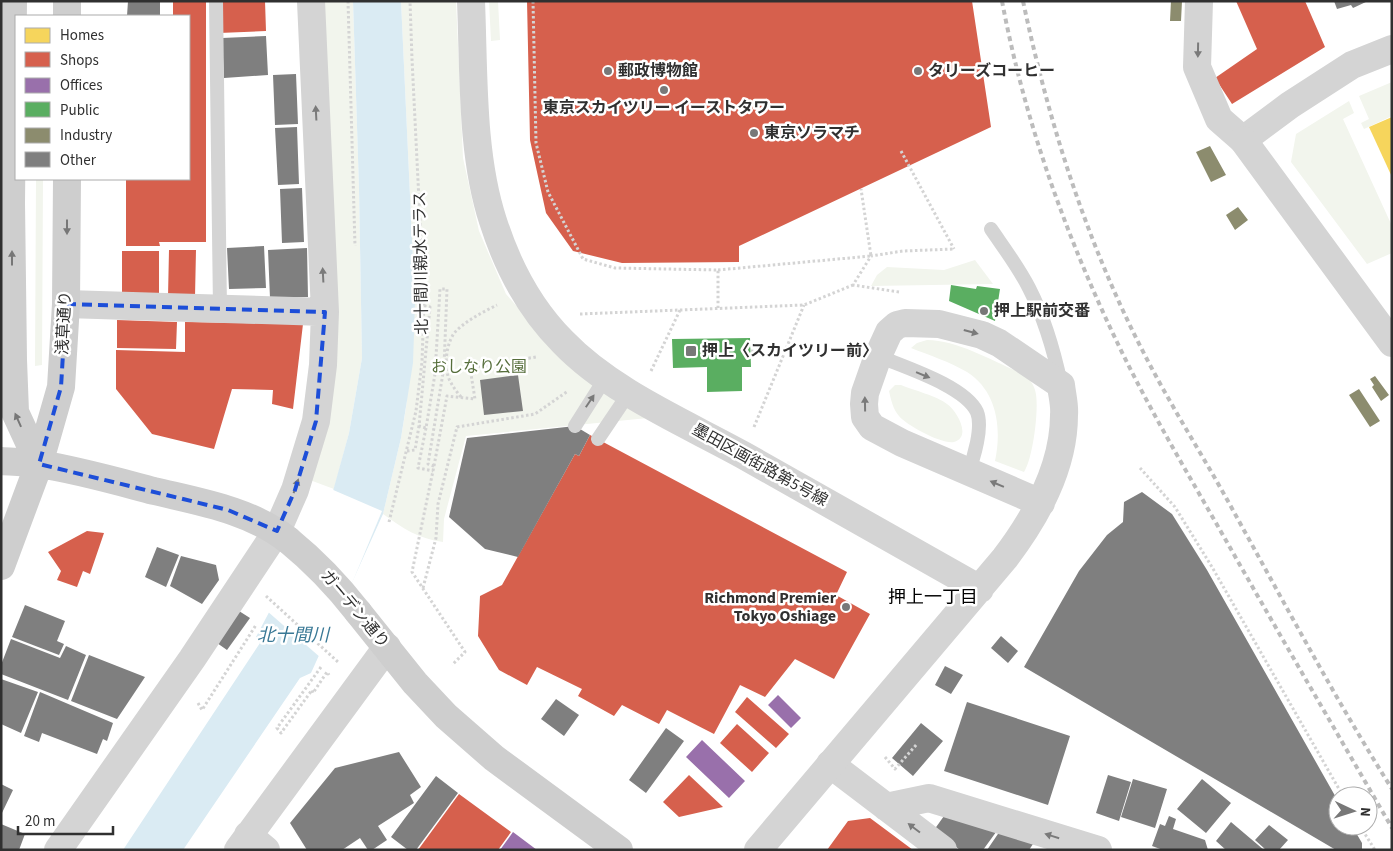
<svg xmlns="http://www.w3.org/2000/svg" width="1393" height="851" viewBox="0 0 1393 851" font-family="'Source Sans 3','Noto Sans JP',sans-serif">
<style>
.green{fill:#f2f5ed}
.water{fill:#daebf3}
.pier{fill:#fff}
.homes{fill:#f6d55c}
.shops{fill:#d6604d}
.offices{fill:#9970ab}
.public{fill:#5aae61}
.industry{fill:#8c8c6e}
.building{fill:#7f7f7f}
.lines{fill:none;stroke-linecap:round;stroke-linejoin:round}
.path{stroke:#d4d4d4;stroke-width:3;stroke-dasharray:2.5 2.5;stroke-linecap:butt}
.service{stroke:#d4d4d4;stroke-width:14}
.minor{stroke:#d4d4d4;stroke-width:28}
.tertiary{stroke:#d4d4d4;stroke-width:28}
.secondary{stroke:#cecece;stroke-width:28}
.rail{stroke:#bcbcbc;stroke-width:4;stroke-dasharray:5 4;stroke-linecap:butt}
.path-bridge{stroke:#d4d4d4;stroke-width:3;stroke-dasharray:2.5 2.5;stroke-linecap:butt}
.secondary-bridge{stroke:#cecece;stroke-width:28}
.oneway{fill:#7a7a7a}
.oneway2{fill:#777}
.marked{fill:none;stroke:#1d4ed8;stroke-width:4;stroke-dasharray:10 6;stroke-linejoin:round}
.poi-dot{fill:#787878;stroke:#fff;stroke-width:2}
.labels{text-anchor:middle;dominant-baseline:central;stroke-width:5;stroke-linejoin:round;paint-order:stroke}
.poi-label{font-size:16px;font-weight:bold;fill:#303030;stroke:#fff;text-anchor:start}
.street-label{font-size:16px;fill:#303030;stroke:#fff}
.park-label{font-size:16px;fill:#566e3b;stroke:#fff}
.neighbourhood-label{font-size:18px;fill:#000;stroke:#fff}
.water-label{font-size:18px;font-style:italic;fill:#3a7996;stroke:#fff}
</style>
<rect width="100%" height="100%" fill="#fff"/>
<!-- green -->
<path class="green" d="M323 1H353L359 189 362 358 349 433 334 489 307 479Z
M401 1H456L463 158 479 231 506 294 547 341 648 418 466 436 444 519 443 542C419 539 402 528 383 514L401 438 406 408 415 304Z
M489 1H498L500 40 491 41Z
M1392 82V116L1364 129 1361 123 1369 119 1359 96Z
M1349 101 1354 113 1343 119 1392 226V253L1367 264 1291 162 1296 134Z
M36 179H43L42 365 35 366Z
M975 260 993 284 871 286 877 275 887 267 944 270Z
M927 340C959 340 995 363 1024 374 1029 379 1033 383 1035 390 1040 405 1033 459 1024 472L995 461C1002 428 997 391 967 372 950 362 929 355 911 348L917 343Z
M895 385H901C913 390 937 396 947 404 957 411 972 437 954 442 943 445 906 425 899 416 893 409 891 400 889 391Z"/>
<!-- water -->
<path class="water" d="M353 1H401L415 304 413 363 401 438 383 514 311 673 300 678 183 850H123L260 643 256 637 333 491 349 433 362 358 359 189Z"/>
<!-- pier -->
<path class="pier" d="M331 489 382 511 321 658 267 611Z"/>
<!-- homes -->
<path class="homes" d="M1392 117V177L1369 127Z"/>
<!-- shops -->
<path class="shops" d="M173 1H206V242H159L160 246H126V179H189V16H173Z
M218 1H265L266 31 219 33Z
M527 1H972L991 127 739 246V262L622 263 573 251 546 213 530 140Z
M1236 1H1305L1325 47 1232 104 1215 78 1257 49Z
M169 250H196L195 297H168Z
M122 251H159V293H122Z
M117 320 177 322 176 349 117 348Z
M185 322 303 324 293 409 272 404 273 390 232 389 214 449 152 434 116 389V350L185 352Z
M590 435 847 572 836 595 870 614 834 679 795 659 765 697 740 685 714 734 667 710 659 724 622 705 614 716 578 696 582 689 537 667 527 685 499 670 478 636 480 596 502 585 575 454 579 456Z
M87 531 104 533 90 574 83 571 77 587 57 580 61 571 48 552Z
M747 697 789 734 776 748 735 712Z
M737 724 769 753 752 772 720 743Z
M689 775 723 807 679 817 663 802Z
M459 794 511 832 498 850H418Z
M870 818 913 850H827L848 821Z"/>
<!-- offices -->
<path class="offices" d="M778 695 801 718 791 728 768 705Z
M702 740 745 781 729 798 686 757Z
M513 832 537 850H500Z"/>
<!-- public -->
<path class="public" d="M951 285 976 289 977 286 1000 289 995 321 949 301Z
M750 338 751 367H742V391L707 392V367L673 368 672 339Z"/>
<!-- industry -->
<path class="industry" d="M1171 1H1182L1181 21H1170Z
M1210 146 1226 175 1211 182 1196 152Z
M1238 207 1248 220 1235 230 1226 215Z
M1375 376 1389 395 1381 401 1372 387 1374 385 1370 379Z
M1359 389 1380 421 1370 427 1349 395Z"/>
<!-- building -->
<path class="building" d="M128 1H160V16H127Z
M1334 1H1368L1353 8 1351 5 1337 9Z
M266 36 268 75 224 78 222 38Z
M296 74 298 124 275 125 273 75Z
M297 127 299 184 278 185 275 128Z
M302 188 304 242 282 243 280 189Z
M264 246 266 288 229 289 227 248Z
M307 248 308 297 270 298 268 250Z
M518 375 523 411 484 415 480 380Z
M575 426 590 435 579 456 575 454 518 557 485 549 449 517 467 438Z
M1142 492 1172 514 1207 570 1338 801V826H1352L1362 843V850H1336L1024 667 1079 571 1107 535 1123 522 1124 502Z
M157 547 179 555 166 587 145 577Z
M181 556 216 565 219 580 202 604 170 586Z
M25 605 65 621 57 641 64 644 59 655 12 637Z
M239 611 250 618 227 650 217 643Z
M1001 636 1018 651 1008 663 991 648Z
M11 639 60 658 66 646 86 655 68 700 1 674V665Z
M89 655 145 677 117 719 71 701Z
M945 666 963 675 951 694 935 685Z
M1 679 38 692 21 733 1 724Z
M40 692 113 723 107 741 103 739 97 754 42 733 39 742 24 736Z
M556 699 579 715 564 736 541 719Z
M967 702 1070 736 1048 805 944 771Z
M921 723 943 741 913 776 892 758Z
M666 728 684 741 646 793 629 780Z
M399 752 421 787 410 795 414 803 378 826 387 840 372 850H368L360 838 342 850H307L290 823 335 768Z
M1108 775 1131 782 1119 821 1096 813Z
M436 776 458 793 416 850H408L391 837Z
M1133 779 1167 789 1155 828 1121 817Z
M1202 779 1231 803 1206 833 1177 809Z
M1 784 13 790 1 815Z
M949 809 999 828 983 850H960L934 830Z
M1169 816 1176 819 1173 829 1205 840 1208 850H1163L1152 846 1160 824 1165 826Z
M1231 822 1264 850H1226L1216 841Z
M1 824 25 834 19 850H1Z
M1269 825 1288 840 1279 850H1266L1255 840Z
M1002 828 1037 838 1029 850H987Z"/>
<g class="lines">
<!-- path -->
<path class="path" d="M348 1 355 246
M533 1 536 143 548 192 583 259 615 268 718 270V308
M718 270 871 256 861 189
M899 292 853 285 871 256 903 251 954 249
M424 306 430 307 419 426 426 428 435 374 440 289H447L444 367 428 464 434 466 412 572 465 652 452 665
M580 314 804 305 853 285
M751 351 761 352
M651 371 680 310
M461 397C457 392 453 387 450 381 443 368 446 340 457 330 469 319 483 312 497 305
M754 427 804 305
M426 428 418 468 433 471
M407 451 415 450 419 426
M434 466 447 396 475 399 470 368 536 357
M1140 468 1175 507 1212 567 1343 796
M389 522 416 411 422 362 424 302 412 59 410 1
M423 588 436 538 438 504 457 427 535 414 568 391
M321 667 277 728 281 733 312 690 313 693 327 672 329 675
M198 703 202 710 256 625
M885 757 895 769 917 744
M1360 826 1375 850"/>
<!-- service -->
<path class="service" d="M216 1 220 309
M991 229C1004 248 1019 268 1029 288 1045 319 1054 351 1061 384
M878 356C904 367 965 386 977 412 983 427 974 458 968 472
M575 426 606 377
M598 439 629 393"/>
<!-- minor -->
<path class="minor" d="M1199 1 1197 67 1219 119 1243 140 1290 105 1352 65 1392 49
M66 304 325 312
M830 764 943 850
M886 807 929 798 1098 850
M248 835 266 850
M58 850 192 659 277 531 295 490 316 421 323 365 325 312 311 1
M238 850 387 647"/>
<!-- tertiary -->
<path class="tertiary" d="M471 1C474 72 471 154 493 221 507 265 530 309 563 342 610 391 683 422 743 455 822 499 901 544 980 589
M1243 140 1392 343
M758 850 1005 558C1036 517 1064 468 1064 415 1065 405 1062 395 1061 385L999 343 982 335 939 324 905 323 897 325 889 332 878 356 865 393 864 404 865 417 872 427 902 443 1041 503"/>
<!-- secondary -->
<path class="secondary" d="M13 1 11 203 13 360 15 412 39 464
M67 16V1
M1 461C14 462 27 462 39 464 78 470 116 481 154 491 200 502 250 510 288 540
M1 566 39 464 61 387 66 304 67 179
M358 612 415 683 446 716 494 758 619 850"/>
<!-- rail -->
<path class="rail" d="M1002 1C1024 118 1065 234 1117 342 1150 411 1190 477 1228 544 1282 639 1337 733 1392 828
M1023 1C1050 128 1089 250 1150 365 1177 416 1208 464 1235 514 1286 606 1336 700 1392 789"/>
<!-- path-bridge -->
<path class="path-bridge" d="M901 151 954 249
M266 596 338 662"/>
<!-- secondary-bridge -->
<path class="secondary-bridge" d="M288 540C315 562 337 585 358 612"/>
</g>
<!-- one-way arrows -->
<defs><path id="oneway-solid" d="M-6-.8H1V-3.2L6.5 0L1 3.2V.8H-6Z" transform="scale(1.25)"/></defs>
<g class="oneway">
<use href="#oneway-solid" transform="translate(1198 50) rotate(91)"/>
<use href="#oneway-solid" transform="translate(316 113) rotate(-93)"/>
<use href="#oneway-solid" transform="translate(323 275) rotate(-93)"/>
<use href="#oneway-solid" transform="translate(971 332) rotate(15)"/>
<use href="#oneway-solid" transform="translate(923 375) rotate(22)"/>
<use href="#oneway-solid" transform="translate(590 401) rotate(-56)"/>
<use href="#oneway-solid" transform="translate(865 404) rotate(-91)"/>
<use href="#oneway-solid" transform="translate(997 484) rotate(-157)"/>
<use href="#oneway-solid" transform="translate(296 486) rotate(-71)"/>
<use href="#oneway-solid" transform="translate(914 828) rotate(-143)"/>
<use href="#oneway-solid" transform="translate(1052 836) rotate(-163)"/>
</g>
<g class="oneway2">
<use href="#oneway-solid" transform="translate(67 227) rotate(90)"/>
<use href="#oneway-solid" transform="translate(12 258) rotate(-90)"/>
<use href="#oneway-solid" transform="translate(18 420) rotate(-114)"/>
</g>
<!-- marked area -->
<path class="marked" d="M66 304 325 312 316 421 295 490 277 531 228 510 39 464 61 387Z"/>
<!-- markers -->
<g class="poi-dot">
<circle cx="608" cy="71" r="5"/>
<circle cx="918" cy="71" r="5"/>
<circle cx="664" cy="90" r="5"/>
<circle cx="754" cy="133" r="5"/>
<circle cx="984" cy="311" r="5"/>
<rect x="685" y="345" width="12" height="12" rx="2.5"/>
<circle cx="846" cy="607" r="5"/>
</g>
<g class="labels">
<!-- poi labels -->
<g class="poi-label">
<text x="618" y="71">郵政博物館</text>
<text x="928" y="71">タリーズコーヒー</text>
<text x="664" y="108" text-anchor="middle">東京スカイツリー イーストタワー</text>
<text x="764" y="133">東京ソラマチ</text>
<text x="994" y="311">押上駅前交番</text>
<text x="702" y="351">押上〈スカイツリー前〉</text>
<text x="836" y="598" text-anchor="end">Richmond Premier<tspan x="836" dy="18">Tokyo Oshiage</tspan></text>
</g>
<!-- street labels -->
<g class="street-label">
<text transform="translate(421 263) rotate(-91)">北十間川親水テラス</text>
<text transform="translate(64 323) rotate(-87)">浅草通り</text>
<text transform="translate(760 465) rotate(29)">墨田区画街路第5号線</text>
<text transform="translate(355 609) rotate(50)">ガーデン通り</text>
</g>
<!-- park labels -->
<g class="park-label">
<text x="479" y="367">おしなり公園</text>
</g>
<!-- neighbourhood labels -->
<g class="neighbourhood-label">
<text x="933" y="597">押上一丁目</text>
</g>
<!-- water labels -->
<g class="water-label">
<text x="293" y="635">北十間川</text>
</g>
</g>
<!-- border -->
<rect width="1393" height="851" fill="none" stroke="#303030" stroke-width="5"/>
<!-- legend -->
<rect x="15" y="15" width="175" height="165" fill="#ffffff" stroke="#acacac"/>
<rect x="25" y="28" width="25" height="15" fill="#f6d55c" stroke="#acacac"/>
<text x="60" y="40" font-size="15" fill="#303030">Homes</text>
<rect x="25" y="52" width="25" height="15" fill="#d6604d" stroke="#acacac"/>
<text x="60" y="65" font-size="15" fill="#303030">Shops</text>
<rect x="25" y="78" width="25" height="15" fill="#9970ab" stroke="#acacac"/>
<text x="60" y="90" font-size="15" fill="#303030">Offices</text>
<rect x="25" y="102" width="25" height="15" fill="#5aae61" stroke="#acacac"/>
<text x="60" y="115" font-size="15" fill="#303030">Public</text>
<rect x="25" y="128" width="25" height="15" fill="#8c8c6e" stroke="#acacac"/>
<text x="60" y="140" font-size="15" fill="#303030">Industry</text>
<rect x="25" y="152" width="25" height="15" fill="#7f7f7f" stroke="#acacac"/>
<text x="60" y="165" font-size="15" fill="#303030">Other</text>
<!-- north arrow -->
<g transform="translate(1353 811) rotate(94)"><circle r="24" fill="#ffffff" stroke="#acacac"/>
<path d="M0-4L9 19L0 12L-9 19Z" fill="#787878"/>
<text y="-8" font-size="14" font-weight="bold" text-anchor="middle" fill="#303030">N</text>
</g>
<!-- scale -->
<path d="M18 826v8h95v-8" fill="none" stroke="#303030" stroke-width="2.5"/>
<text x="25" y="826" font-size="15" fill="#303030" stroke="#ffffff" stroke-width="4" paint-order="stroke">20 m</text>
</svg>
